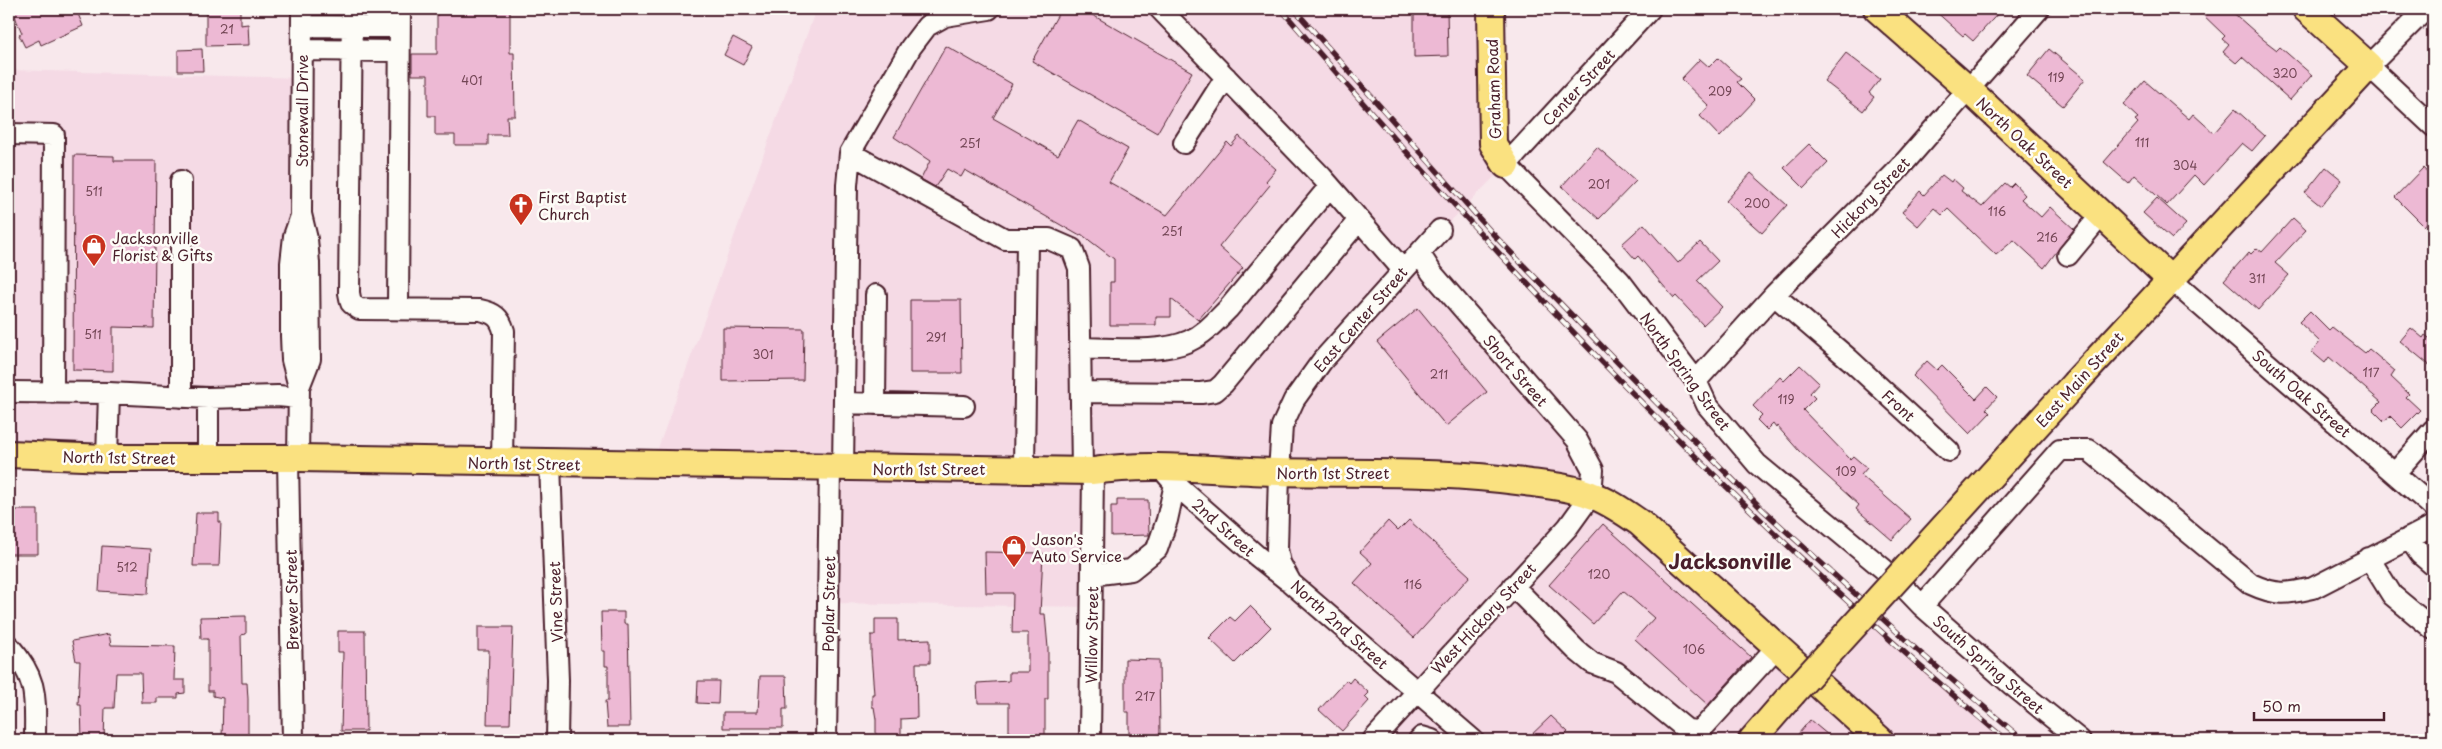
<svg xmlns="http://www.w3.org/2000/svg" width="2442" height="749" viewBox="0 0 2442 749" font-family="'Playpen Sans',sans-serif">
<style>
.built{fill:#f5dae5}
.building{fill:#edb9d4;stroke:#4a1f2b}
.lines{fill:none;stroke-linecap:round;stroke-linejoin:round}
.minor-casing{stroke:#4a1f2b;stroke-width:24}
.major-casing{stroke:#4a1f2b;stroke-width:30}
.minor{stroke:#fdfcf7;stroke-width:20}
.major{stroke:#fae180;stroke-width:26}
.rail-casing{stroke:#4a1f2b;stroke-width:5.5}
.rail{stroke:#fdfcf7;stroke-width:4;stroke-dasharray:11;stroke-linecap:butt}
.major-bridge-casing{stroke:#4a1f2b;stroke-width:30;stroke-linecap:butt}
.major-bridge{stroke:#fae180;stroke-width:26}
.labels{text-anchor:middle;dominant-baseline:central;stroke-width:5;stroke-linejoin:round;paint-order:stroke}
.number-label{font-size:12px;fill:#734655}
.street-label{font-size:15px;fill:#4a1f2b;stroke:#fdfcf7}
.poi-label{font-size:15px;fill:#4a1f2b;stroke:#fdfcf7;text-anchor:start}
.district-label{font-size:20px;font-weight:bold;fill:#4a1f2b;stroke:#fdfcf7}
</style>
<rect width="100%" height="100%" fill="#f8e8ec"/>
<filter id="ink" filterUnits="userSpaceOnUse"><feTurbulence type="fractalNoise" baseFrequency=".02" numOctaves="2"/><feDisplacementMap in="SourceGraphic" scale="10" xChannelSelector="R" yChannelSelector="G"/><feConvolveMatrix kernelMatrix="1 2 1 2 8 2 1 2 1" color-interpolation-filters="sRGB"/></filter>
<g filter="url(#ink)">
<!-- built -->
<path class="built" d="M816 9H1281L1405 148 1285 9H1491L1506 165 1419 253 1577 440 1591 494 1806 678 1862 616 2007 740H1372L1415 692 1280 563 1279 473 1093 471 1092 607 828 603 830 467 652 465Z
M9 70 301 78 298 458 9 454Z"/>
<!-- building -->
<path class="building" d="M22 9H76L83 26 41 45 39 40 25 47 19 35 22 33 13 12Z
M206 9H240V25L248 24 249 45 206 46Z
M437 9H510V53H514L515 116H507L508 135H488V145H455V135H435V116H428V75H412V54H437Z
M1061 9H1082L1192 72 1157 133 1032 61Z
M1414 9H1447L1448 56 1414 57Z
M1933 9H2002L1973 41 1965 34 1963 36Z
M2197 9H2229L2264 40 2277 50 2280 47 2312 75 2290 100 2242 57 2236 63 2223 52 2229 45 2222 39 2225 36Z
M733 37 752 47 743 65 724 55Z
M946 46 1012 84 993 118 1058 155 1078 120 1128 149 1109 182 1167 215 1227 142 1231 146 1239 136 1276 169 1266 181 1270 185 1219 247 1243 268 1198 320 1171 299V317H1156V325H1110V282H1114V259L1081 234 1080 236 965 170 961 177 947 169 935 187 921 179 930 161 894 137Z
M202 49 203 71H178V50Z
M2049 49 2085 79 2063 106 2027 76Z
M1846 53 1880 79 1869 93 1874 97 1863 111 1824 81Z
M1718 58 1741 79 1737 82 1755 100 1720 137 1700 116 1709 106 1681 79 1700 59 1709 67Z
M2145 81 2189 119 2193 114 2214 133 2235 109 2265 136 2252 151 2242 143 2204 185 2194 175 2167 205 2134 175 2128 183 2104 162 2138 123 2135 120 2138 118 2124 105Z
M1809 144 1828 163 1804 188 1784 168Z
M1597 147 1636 181 1599 219 1562 186Z
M74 155 114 156V161H156L154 328 113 327V371L73 370Z
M2326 167 2342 180 2321 206 2305 193Z
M2423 168 2433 179V216L2424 226 2395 197Z
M1751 173 1787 205 1762 233 1726 201Z
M1942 175 1951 182 1953 179 1963 188 1961 191 1982 207 2005 183 2010 187 2014 183 2025 195 2021 199 2041 217 2050 207 2074 229 2044 268 2014 240 1996 255 1948 209 1942 215 1934 208 1918 226 1902 212 1920 191 1924 195Z
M2157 198 2186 224 2172 239 2143 213Z
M2293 218 2306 230 2275 263 2289 275 2258 310 2224 280 2249 252 2251 254 2257 248 2262 252Z
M1644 224 1678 263 1700 242 1718 261 1697 281 1722 307 1703 325 1676 296 1674 298 1638 256 1635 259 1622 244Z
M910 300H961L962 373H910Z
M1418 308 1487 392 1446 426 1377 342Z
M2310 311 2329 330 2332 327 2365 353 2369 349 2395 371 2391 377 2409 394 2406 397 2420 410 2402 428 2390 416 2384 421 2373 410 2381 402 2329 357 2325 363 2312 352 2320 342 2299 322Z
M723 328 804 329 803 380 723 381Z
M2411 328 2423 338 2425 335 2433 341V368L2400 341Z
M1927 361 1937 370 1942 365 1976 399 1987 387 1997 397 1986 409 1990 413 1970 434 1913 376Z
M1800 365 1819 383 1810 393 1815 398 1803 410 1850 459 1853 456 1867 468 1861 475 1911 519 1892 540 1856 509 1859 505 1799 451 1777 426 1776 428 1773 424 1767 430 1757 420 1762 415 1753 406 1780 377 1784 381Z
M1117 500H1148L1149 535 1111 536V506H1117Z
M11 510H38V554H9Z
M196 513H219V522H221L219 566H193Z
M1409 520 1470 576 1414 638 1354 583 1372 563 1360 552 1388 521 1398 531Z
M1603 524 1751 657 1708 705 1635 639 1654 618 1623 591 1593 624 1549 585Z
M102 546 151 549 148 594 99 591Z
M985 552 1043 553 1040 614H1045L1048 648V699H1045V740H1009V703H978L977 683 1009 681V672H1028V633H1012L1013 593H986Z
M1250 606 1271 627 1235 663 1209 638 1230 617 1235 621Z
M601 612H624V624H628L630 727H607L605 701H608V666H605V651H602Z
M246 616V634L241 635 242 683H247L248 699V740H222L223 698 213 696V691H208V639H201L200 617Z
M875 619H898V640L930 639V663H916L917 718 901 719V740H876V719L874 707H872V694H874L871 654V635H875Z
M478 627H513L510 724H487L489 650H478Z
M338 631H365L366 731H341L343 652H338Z
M109 634 111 645 175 646 174 680H185V693L178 694V698H157V703H142L141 673H116L114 708H105L104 740H82L81 705H78L80 661H76L72 641Z
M1125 659 1159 660 1160 734H1157V740H1133V736H1129V712H1125Z
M760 676H786L787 709H783V728H723V712H758Z
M1353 678 1369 693 1365 697 1369 701 1342 731 1319 710 1346 680 1349 683Z
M698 681H719L718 704 697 703Z
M1551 716 1568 732 1560 740H1526Z
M1810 720 1834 740H1793Z"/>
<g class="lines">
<defs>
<path id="minor" d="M352 9 349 293 351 303 359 309 480 310C494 313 500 317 504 331L502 462
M1160 9 1322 177 1403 270
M1650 9 1506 165 1620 281 1696 381 1707 405 1757 464 1898 581 1922 606 2012 685 2080 740
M2426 9 2369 66 2433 126
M302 26 399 27
M302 50 399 51
M9 134 54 135 53 393
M1184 143 1226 77
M850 153 1005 239H1049L1072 249 1079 268 1082 470
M1440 230 1322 361 1294 400 1282 426 1279 472 1277 549 1280 563 1291 583 1473 740
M2068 255 2102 214
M2170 279 2433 507
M1774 295 1849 359 1949 451
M398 309 400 9
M1080 348C1113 348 1160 354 1189 341 1205 334 1216 321 1228 309L1330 186
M1696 381 1774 295 1896 172 2039 9
M299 387 310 359 309 263 307 239 301 214 302 9
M9 392 109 393
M1081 392 1201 393 1215 391 1223 384 1359 220
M181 397V181
M844 403 964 406
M875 404 876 295
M107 458 109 393 208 398
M298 458 299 387 292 360 291 336V263L294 236 301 216
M208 459V398L278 396 299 398
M288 459 293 740
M550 463 558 680 557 740
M843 468 847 185 850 153 911 47 927 26 945 16 989 9
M1024 468 1027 239
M1161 468 1175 484 1257 556 1286 579
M2395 473 2433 430
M2409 538 2420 554 2433 565
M2369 558 2392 595 2433 629
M1092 575 1131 570 1157 549 1167 520 1175 484
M1513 586 1576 650 1592 663 1616 672 1687 730 1700 731 1776 648
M1922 606 2060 450H2089L2251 584C2277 596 2287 594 2313 588L2433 526
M9 646C39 680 35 698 35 740
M826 740 830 467
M1090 740 1093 471
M1373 740 1568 527 1591 495 1593 470 1577 440 1432 273 1419 253
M1419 740 1422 737 1432 740"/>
<path id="major" d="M1491 9 1493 144 1506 165
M1877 9 1969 90 2170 279
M2076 382 2369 66 2306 9
M9 454 107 458H298L1093 471C1154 462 1217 471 1278 472 1361 474 1442 470 1524 482 1546 485 1570 487 1591 495 1609 501 1625 513 1640 523L1880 740
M1752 740 1792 694"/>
</defs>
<!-- minor casing -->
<use href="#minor" class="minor-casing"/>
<!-- major casing -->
<use href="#major" class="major-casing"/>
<!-- minor -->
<use href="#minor" class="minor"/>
<!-- major -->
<use href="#major" class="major"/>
<defs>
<path id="rail" d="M1281 9C1505 269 1742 519 2006 740
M1294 9 1493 234 1656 402 1763 510 1917 650 2023 740"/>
</defs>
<!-- rail casing -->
<use href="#rail" class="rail-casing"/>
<!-- rail -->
<use href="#rail" class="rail"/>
<defs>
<path id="major-bridge" d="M1792 694 2076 382"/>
</defs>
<!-- major-bridge casing -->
<use href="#major-bridge" class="major-bridge-casing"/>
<!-- major-bridge -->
<use href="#major-bridge" class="major-bridge"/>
</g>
</g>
<!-- icons -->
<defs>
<symbol id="church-pin" viewBox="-11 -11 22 30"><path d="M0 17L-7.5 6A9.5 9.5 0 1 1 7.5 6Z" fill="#c8321e" stroke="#fdfcf7"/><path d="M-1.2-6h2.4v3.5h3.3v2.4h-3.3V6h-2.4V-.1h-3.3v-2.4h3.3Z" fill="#fff"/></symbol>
<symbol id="shop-pin" viewBox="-11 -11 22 30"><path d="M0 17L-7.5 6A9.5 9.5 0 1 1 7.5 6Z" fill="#c8321e" stroke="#fdfcf7"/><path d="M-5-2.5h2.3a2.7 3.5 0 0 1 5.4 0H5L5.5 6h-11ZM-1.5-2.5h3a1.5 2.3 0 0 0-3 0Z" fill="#fff"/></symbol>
</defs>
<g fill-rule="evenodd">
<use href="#church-pin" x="507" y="191" width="28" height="38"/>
<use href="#shop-pin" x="80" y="232" width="28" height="38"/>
<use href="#shop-pin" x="1000" y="533" width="28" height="38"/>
</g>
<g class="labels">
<!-- number labels -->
<g class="number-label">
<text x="227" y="29">21</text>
<text x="2285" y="73">320</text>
<text x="2056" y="77">119</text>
<text x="472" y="80">401</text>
<text x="1720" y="91">209</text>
<text x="2142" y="142">111</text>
<text x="970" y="143">251</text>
<text x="2185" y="165">304</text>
<text x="1599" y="184">201</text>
<text x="94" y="191">511</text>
<text x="1757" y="203">200</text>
<text x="1997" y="211">116</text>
<text x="1172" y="231">251</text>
<text x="2047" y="237">216</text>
<text x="2257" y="278">311</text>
<text x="93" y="334">511</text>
<text x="936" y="337">291</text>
<text x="763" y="354">301</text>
<text x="2371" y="372">117</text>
<text x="1439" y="374">211</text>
<text x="1786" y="399">119</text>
<text x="1846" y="471">109</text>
<text x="127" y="567">512</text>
<text x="1599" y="574">120</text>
<text x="1413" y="584">116</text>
<text x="1694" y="649">106</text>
<text x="1145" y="696">217</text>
</g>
<!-- street labels -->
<g class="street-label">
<text transform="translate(1578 87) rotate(-47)">Center Street</text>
<text transform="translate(1493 89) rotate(-92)">Graham Road</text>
<text transform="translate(301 111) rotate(-90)">Stonewall Drive</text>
<text transform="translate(2025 142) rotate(43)">North Oak Street</text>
<text transform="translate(1870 197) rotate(-46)">Hickory Street</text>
<text transform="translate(1360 319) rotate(-49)">East Center Street</text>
<text transform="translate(1516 370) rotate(49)">Short Street</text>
<text transform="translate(1686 371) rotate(54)">North Spring Street</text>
<text transform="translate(2079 379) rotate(-48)">East Main Street</text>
<text transform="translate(2302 393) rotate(41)">South Oak Street</text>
<text transform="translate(1899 405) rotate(43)">Front</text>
<text transform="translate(119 457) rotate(1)">North 1st Street</text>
<text transform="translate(524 463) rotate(1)">North 1st Street</text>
<text x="929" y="468">North 1st Street</text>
<text x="1333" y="472">North 1st Street</text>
<text transform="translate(1224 527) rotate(42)">2nd Street</text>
<text transform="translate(291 600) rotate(-91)">Brewer Street</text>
<text transform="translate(555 602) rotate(-92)">Vine Street</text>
<text transform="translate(828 604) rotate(-89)">Poplar Street</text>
<text transform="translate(1483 618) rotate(-47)">West Hickory Street</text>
<text transform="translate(1340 624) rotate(42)">North 2nd Street</text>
<text transform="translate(1091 635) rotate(-89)">Willow Street</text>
<text transform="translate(1989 664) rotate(41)">South Spring Street</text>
</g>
<!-- poi labels -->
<g class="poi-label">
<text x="538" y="196">First Baptist<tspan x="538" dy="17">Church</tspan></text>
<text x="112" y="237">Jacksonville<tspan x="112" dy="17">Florist &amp; Gifts</tspan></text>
<text x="1032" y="538">Jason's<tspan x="1032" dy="17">Auto Service</tspan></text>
</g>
<!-- district labels -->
<g class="district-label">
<text x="1730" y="561">Jacksonville</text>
</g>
</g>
<!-- margin -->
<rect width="2442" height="749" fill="none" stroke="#fdfcf7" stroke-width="30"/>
<rect x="15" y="15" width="2412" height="719" fill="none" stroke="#4a1f2b" stroke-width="2" filter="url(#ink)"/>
<!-- scale -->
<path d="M2254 712v8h130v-8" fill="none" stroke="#4a1f2b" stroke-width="2.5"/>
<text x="2262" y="712" font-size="15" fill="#4a1f2b" stroke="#fdfcf7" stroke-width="4" paint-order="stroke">50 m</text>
</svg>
